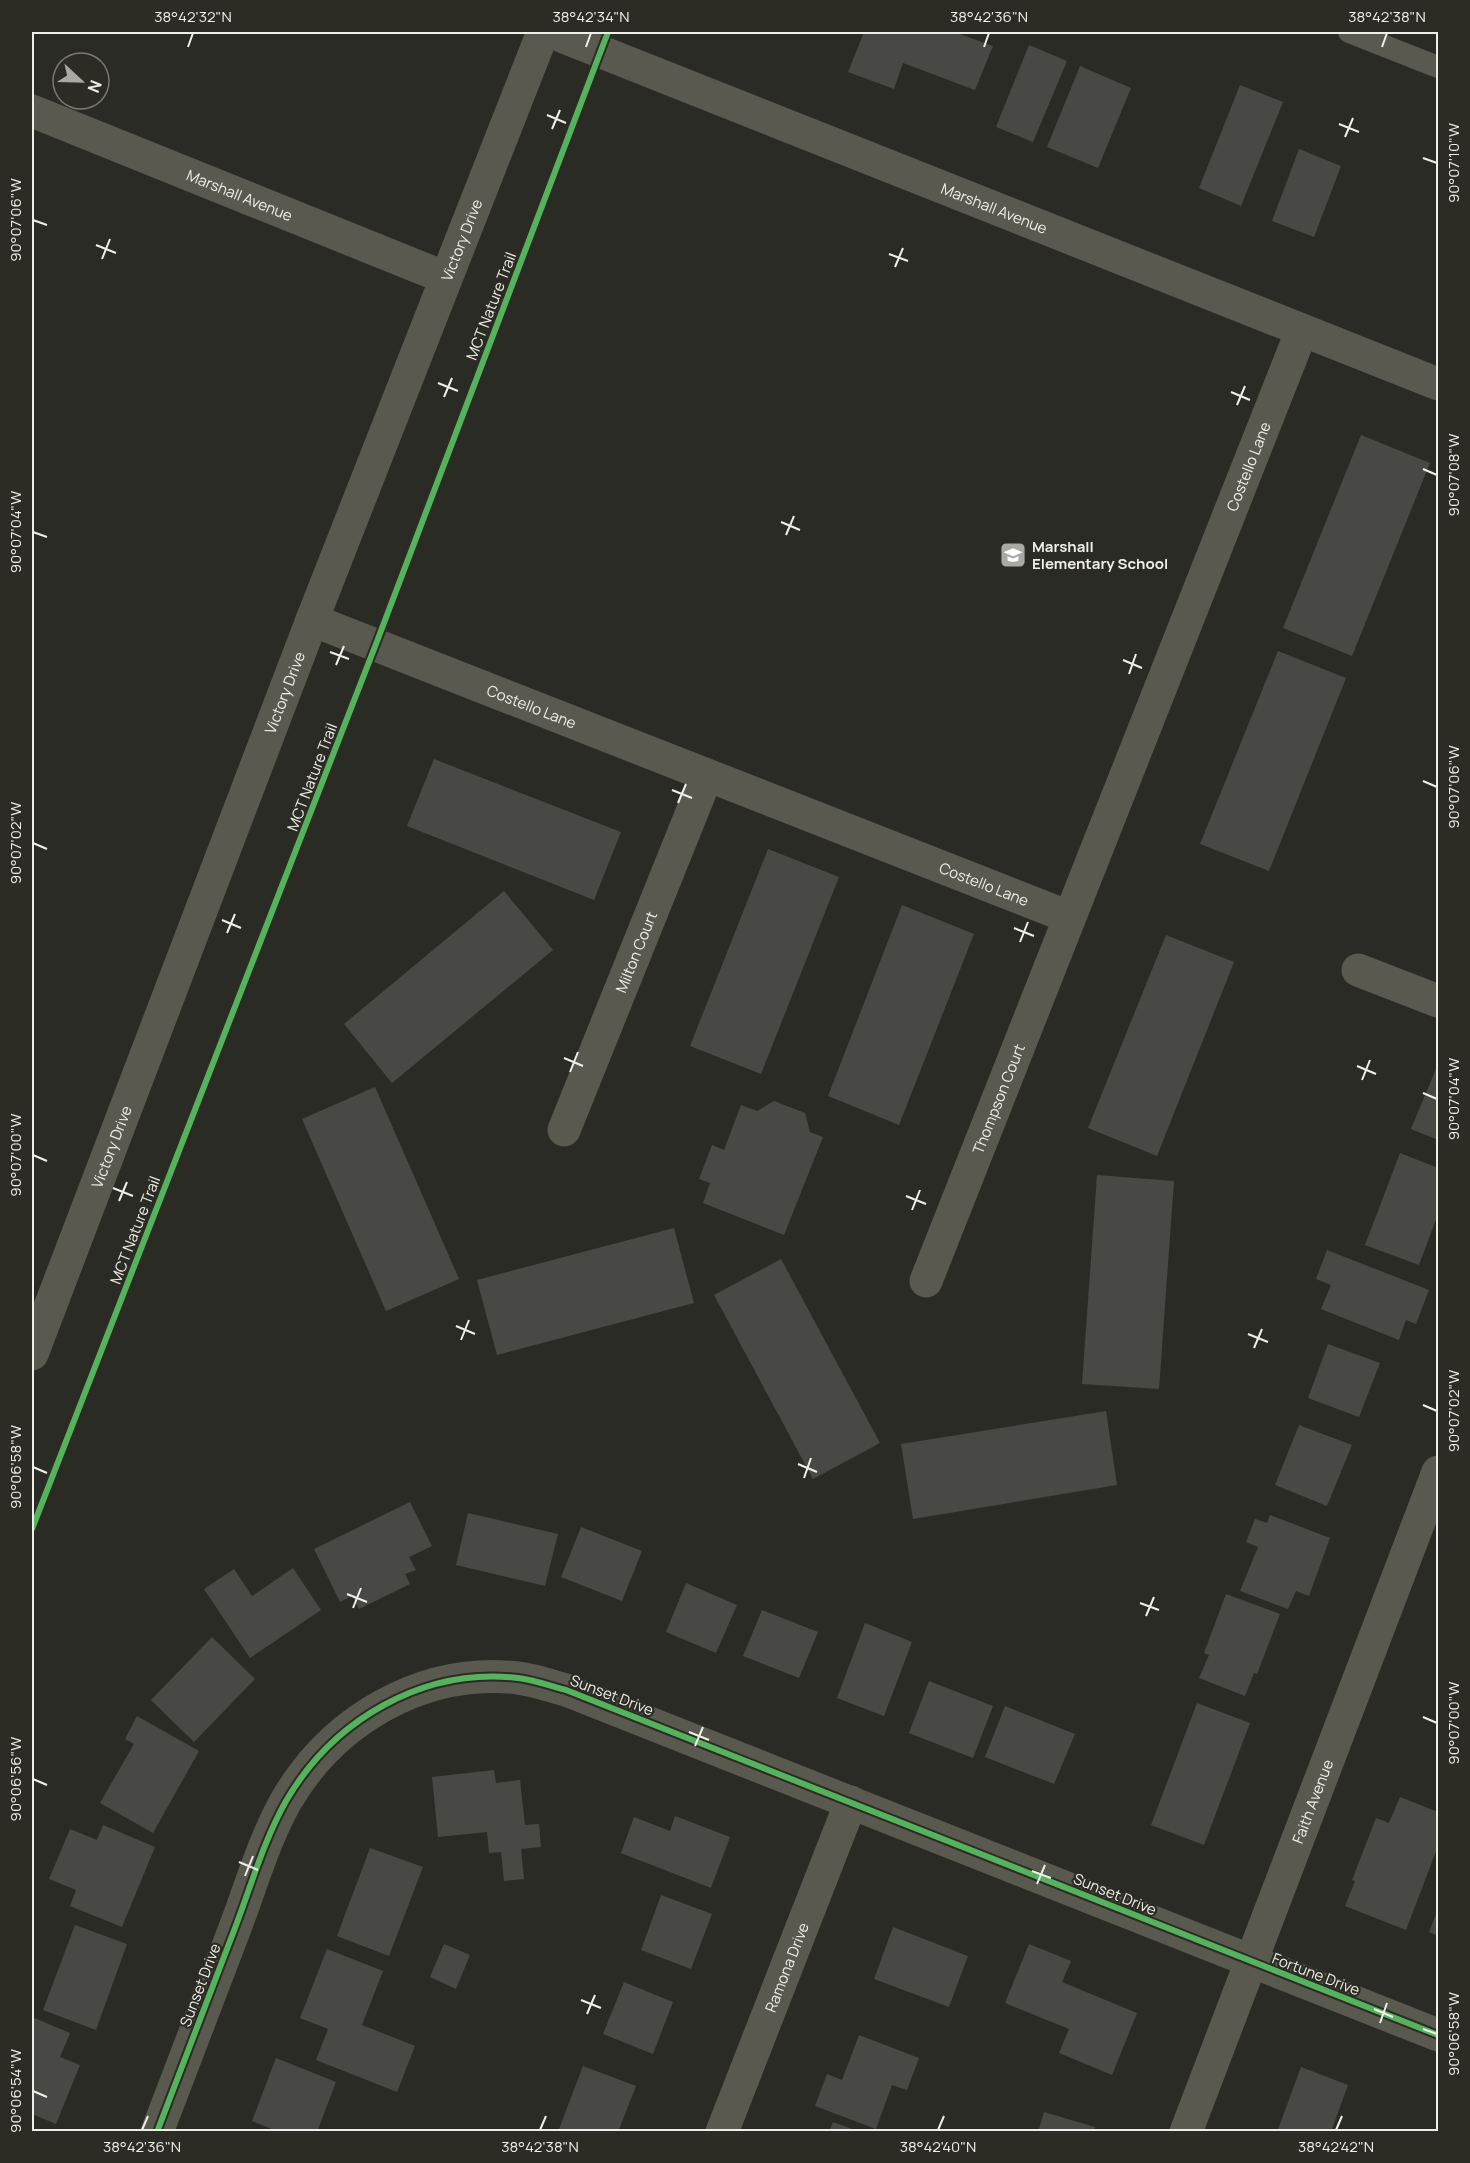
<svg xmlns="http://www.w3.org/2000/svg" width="1470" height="2163" viewBox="0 0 1470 2163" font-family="Manrope,sans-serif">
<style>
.building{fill:#484845}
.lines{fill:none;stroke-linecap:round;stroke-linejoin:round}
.lane{stroke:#59594f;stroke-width:22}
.street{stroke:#59594f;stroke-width:33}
.cycleway-casing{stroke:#2c2c25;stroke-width:10}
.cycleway{stroke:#56b35d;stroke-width:6}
.ticks{fill:none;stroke:#efefea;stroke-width:2}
.labels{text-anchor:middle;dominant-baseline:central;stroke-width:4.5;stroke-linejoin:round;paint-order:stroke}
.street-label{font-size:15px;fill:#efefea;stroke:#2c2c25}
.poi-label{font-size:15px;font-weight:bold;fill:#efefea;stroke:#2c2c25;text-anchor:start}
.neatline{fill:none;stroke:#efefea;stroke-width:2}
.ticks-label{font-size:15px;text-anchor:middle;fill:#efefea}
</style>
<rect width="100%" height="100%" fill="#2b2b26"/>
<!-- building -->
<path class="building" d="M864 32H954L993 46 975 90 903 63 894 89 848 72Z
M1029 45 1067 61 1033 142 996 127Z
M1080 66 1131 88 1098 168 1047 147Z
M1240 85 1283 102 1241 206 1199 188Z
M1299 149 1341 166 1314 237 1272 221Z
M1361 435 1430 463 1352 656 1283 628Z
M1278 651 1346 678 1269 871 1200 844Z
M434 759 621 832 594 900 407 826Z
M768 849 839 877 761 1074 690 1046Z
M504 891 553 950 392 1083 344 1024Z
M902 905 974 934 899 1125 828 1096Z
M1166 935 1234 962 1157 1156 1088 1128Z
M1436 1069 1438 1070V1140L1411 1129Z
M375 1087 459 1279 386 1311 302 1119Z
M774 1101 805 1113 810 1132 823 1137 784 1235 703 1203 710 1183 699 1179 712 1145 724 1150 741 1105 757 1111Z
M1400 1153 1438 1168V1214L1419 1265 1365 1245Z
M1097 1175 1174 1181 1159 1389 1082 1384Z
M674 1228 694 1303 497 1355 477 1280Z
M1327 1250 1429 1290 1416 1324 1406 1320 1399 1340 1321 1309 1331 1285 1316 1279Z
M781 1259 880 1443 813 1479 714 1295Z
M1328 1344 1380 1363 1359 1417 1308 1398Z
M1106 1411 1117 1485 913 1519 901 1444Z
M1299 1425 1352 1445 1327 1506 1275 1485Z
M410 1502 432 1546 409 1557 416 1570 405 1574 410 1584 359 1609 352 1596 340 1602 314 1549Z
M468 1513 558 1534 545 1586 456 1565Z
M1270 1515 1330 1538 1309 1596 1296 1591 1288 1609 1240 1591 1258 1547 1246 1542 1255 1519 1267 1523Z
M581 1527 642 1551 622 1601 561 1577Z
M293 1568 321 1610 250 1658 204 1589 234 1569 252 1596Z
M686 1583 737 1605 716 1653 666 1632Z
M1226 1594 1280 1614 1257 1674 1254 1673 1245 1696 1199 1678 1209 1655 1204 1653Z
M762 1610 818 1632 799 1678 743 1656Z
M865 1623 912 1642 884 1716 837 1698Z
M212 1637 255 1679 194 1742 151 1700Z
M929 1681 993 1706 973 1758 909 1733Z
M1197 1703 1250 1723 1204 1845 1151 1825Z
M1005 1706 1075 1734 1054 1784 985 1757Z
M137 1716 199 1751 153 1833 100 1803 134 1744 125 1739Z
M494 1770 496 1783 520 1780 525 1825 539 1824 541 1847 521 1849 524 1879 504 1881 501 1852 489 1853 487 1832 438 1837 432 1777Z
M1400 1797 1438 1812V1846L1406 1930 1345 1906 1355 1881 1352 1880 1376 1818 1389 1823Z
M675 1816 730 1837 711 1888 621 1853 634 1817 670 1831Z
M103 1825 155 1847 122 1927 70 1906 76 1890 49 1879 70 1829 97 1840Z
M370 1848 423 1867 389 1956 337 1936Z
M661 1895 712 1914 691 1969 641 1950Z
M1438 1909V1936L1429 1932Z
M75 1925 127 1944 96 2030 43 2010Z
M893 1927 968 1956 949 2007 874 1979Z
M444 1944 470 1955 456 1989 430 1977Z
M1029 1944 1071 1961 1062 1982 1137 2013 1112 2075 1059 2053 1069 2029 1005 2003Z
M327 1949 383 1971 362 2025 415 2046 397 2092 316 2060 328 2029 300 2018Z
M624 1982 673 2002 653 2054 603 2034Z
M32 2017 70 2033 60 2057 80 2065 56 2124 32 2114Z
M859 2035 919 2058 907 2090 892 2085 876 2129 815 2106 827 2074 842 2080Z
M276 2058 336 2082 317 2132H279L252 2121Z
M583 2066 636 2086 618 2132H566L559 2129Z
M1301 2067 1348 2085 1331 2132H1277Z
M1044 2112 1095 2127 1094 2132H1038Z
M833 2122 858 2131V2132H829Z"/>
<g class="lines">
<!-- lane -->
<path class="lane" d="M1349 32 1438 67"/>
<!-- street -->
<g class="street">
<path id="s1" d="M551 32 1438 384"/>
<path id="s2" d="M32 111 446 278"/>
<path id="s3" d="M312 620 1069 917"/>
<path d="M1358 970 1438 1001"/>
<path id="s4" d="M564 1130 707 775"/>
<path id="s5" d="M926 1281 1302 330"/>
<path id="s6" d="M32 1354 312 620 543 32"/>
<path d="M157 2132C183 2064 209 1996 235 1928 251 1886 264 1840 286 1801 333 1720 423 1667 518 1678 534 1680 551 1686 566 1690L1438 2035"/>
<path id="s7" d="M722 2132 851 1802"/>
<path id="s8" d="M1186 2132 1438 1472"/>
</g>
<defs>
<path id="cycleway" d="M32 1529 376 644 608 32
M157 2132C183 2064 209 1996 235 1928 251 1886 264 1840 286 1801 333 1720 423 1667 518 1678 534 1680 551 1686 566 1690L1438 2035"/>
</defs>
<!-- cycleway casing -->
<use href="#cycleway" class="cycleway-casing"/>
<!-- cycleway -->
<use href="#cycleway" class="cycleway"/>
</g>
<!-- ticks -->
<path class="ticks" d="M188 47 193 33M586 47 591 33M984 47 989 33M1382 47 1387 33M547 115 566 123M1339 124 1359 132M552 129 560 110M1345 137 1353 118M1423 158 1437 163M33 220 47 225M96 245 116 253M889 254 908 261M102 259 110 239M895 267 903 248M438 383 458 391M1231 392 1250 400M444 397 452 378M1237 405 1245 386M1423 469 1437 475M781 522 800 530M33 532 47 537M786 535 794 516M330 652 349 659M1123 660 1142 668M336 665 344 646M1129 674 1136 654M1423 781 1437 787M672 790 692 798M678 803 686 784M33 843 47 849M222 920 241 928M1014 928 1034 936M227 933 235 914M1020 942 1028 922M564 1058 583 1066M1357 1066 1376 1074M570 1072 578 1052M1362 1080 1370 1060M1423 1093 1437 1099M33 1155 47 1161M113 1188 133 1196M906 1196 926 1204M119 1201 127 1182M912 1210 920 1190M456 1326 475 1334M1248 1334 1268 1342M461 1340 469 1320M1254 1348 1262 1329M1423 1405 1437 1411M798 1464 817 1472M33 1467 47 1473M804 1478 811 1458M347 1594 367 1602M1140 1603 1159 1610M353 1608 361 1588M1146 1616 1154 1597M1423 1717 1437 1723M689 1732 709 1740M695 1746 703 1727M33 1779 47 1785M239 1862 258 1870M1032 1871 1051 1878M245 1876 253 1856M1037 1884 1045 1865M581 2000 601 2008M1374 2009 1393 2017M587 2014 595 1995M1380 2023 1387 2003M1423 2029 1437 2034M33 2091 47 2097M142 2130 148 2116M540 2130 546 2116M938 2130 944 2116M1336 2130 1342 2116"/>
<!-- icons -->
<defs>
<symbol id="school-square" viewBox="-11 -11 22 22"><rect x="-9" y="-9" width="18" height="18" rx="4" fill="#aaaaa5" stroke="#2c2c25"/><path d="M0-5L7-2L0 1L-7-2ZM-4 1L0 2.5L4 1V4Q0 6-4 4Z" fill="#fff"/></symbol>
</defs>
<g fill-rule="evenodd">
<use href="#school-square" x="998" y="540" width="30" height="30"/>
</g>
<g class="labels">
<!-- street labels -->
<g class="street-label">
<text stroke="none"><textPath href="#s2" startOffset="224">Marshall Avenue</textPath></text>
<text stroke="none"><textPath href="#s1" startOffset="477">Marshall Avenue</textPath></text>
<text stroke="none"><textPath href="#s6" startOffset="1194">Victory Drive</textPath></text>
<text transform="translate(491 306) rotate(-69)">MCT Nature Trail</text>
<text stroke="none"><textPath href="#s5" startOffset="876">Costello Lane</textPath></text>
<text stroke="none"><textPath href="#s6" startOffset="708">Victory Drive</textPath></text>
<text stroke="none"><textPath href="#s3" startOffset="236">Costello Lane</textPath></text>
<text transform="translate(312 777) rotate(-69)">MCT Nature Trail</text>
<text stroke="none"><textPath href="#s3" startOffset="722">Costello Lane</textPath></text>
<text stroke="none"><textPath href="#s4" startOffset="192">Milton Court</textPath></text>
<text stroke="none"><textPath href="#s5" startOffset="196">Thompson Court</textPath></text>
<text stroke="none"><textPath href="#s6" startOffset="222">Victory Drive</textPath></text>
<text transform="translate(135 1230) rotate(-69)">MCT Nature Trail</text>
<text transform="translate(612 1695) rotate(21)">Sunset Drive</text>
<text stroke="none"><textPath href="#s8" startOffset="354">Faith Avenue</textPath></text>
<text transform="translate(1115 1894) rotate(22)">Sunset Drive</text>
<text stroke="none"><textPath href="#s7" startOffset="177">Ramona Drive</textPath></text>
<text transform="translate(1316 1974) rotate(21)">Fortune Drive</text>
<text transform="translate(200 1985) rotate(-69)">Sunset Drive</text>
</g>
<!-- poi labels -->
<g class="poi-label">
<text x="1032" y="546">Marshall<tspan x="1032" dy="17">Elementary School</tspan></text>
</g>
</g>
<!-- border -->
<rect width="1470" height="2163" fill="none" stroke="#2c2c25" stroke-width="66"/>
<!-- north arrow -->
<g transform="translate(81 81) rotate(112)"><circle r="28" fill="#2c2c25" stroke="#7a7a74" stroke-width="1.5"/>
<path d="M0-4.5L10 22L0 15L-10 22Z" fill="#aaaaa5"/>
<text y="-9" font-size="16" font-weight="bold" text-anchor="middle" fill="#efefea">N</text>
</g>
<rect x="33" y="33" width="1404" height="2097" class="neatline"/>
<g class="ticks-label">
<text x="193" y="22">38°42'32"N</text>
<text x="591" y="22">38°42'34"N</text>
<text x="989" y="22">38°42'36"N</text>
<text x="1387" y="22">38°42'38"N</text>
<text transform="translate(1454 163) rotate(-90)" y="5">90°07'10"W</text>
<text transform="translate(16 220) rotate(-90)" y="5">90°07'06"W</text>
<text transform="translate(1454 475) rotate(-90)" y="5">90°07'08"W</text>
<text transform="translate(16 532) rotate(-90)" y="5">90°07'04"W</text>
<text transform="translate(1454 787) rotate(-90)" y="5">90°07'06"W</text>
<text transform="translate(16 843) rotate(-90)" y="5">90°07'02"W</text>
<text transform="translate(1454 1099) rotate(-90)" y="5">90°07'04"W</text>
<text transform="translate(16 1155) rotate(-90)" y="5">90°07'00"W</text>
<text transform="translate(1454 1411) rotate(-90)" y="5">90°07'02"W</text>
<text transform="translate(16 1467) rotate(-90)" y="5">90°06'58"W</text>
<text transform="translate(1454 1723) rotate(-90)" y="5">90°07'00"W</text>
<text transform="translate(16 1779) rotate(-90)" y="5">90°06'56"W</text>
<text transform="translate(1454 2034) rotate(-90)" y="5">90°06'58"W</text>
<text transform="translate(16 2091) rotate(-90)" y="5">90°06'54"W</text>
<text x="142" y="2152">38°42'36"N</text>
<text x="540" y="2152">38°42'38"N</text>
<text x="938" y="2152">38°42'40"N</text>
<text x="1336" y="2152">38°42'42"N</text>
</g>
</svg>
